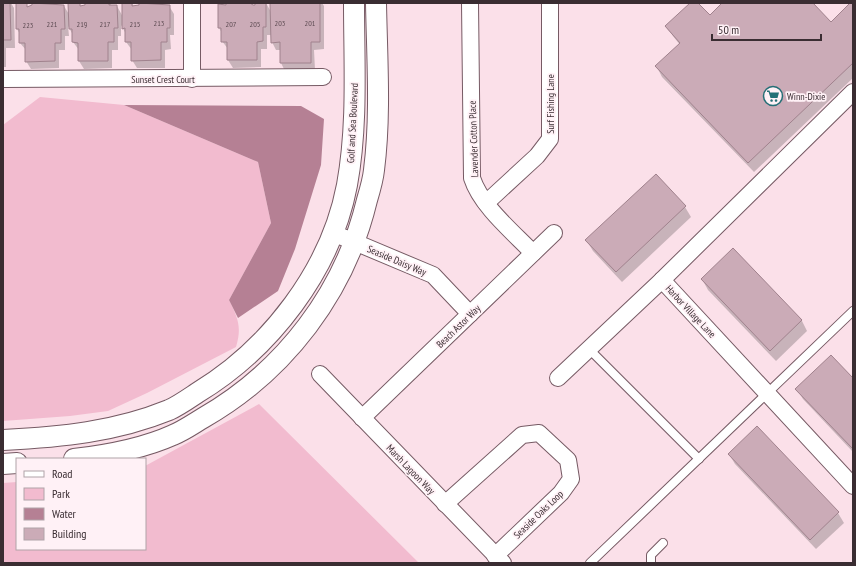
<svg xmlns="http://www.w3.org/2000/svg" width="856" height="566" font-family="'PT Sans Narrow',sans-serif">
<style>
.green{fill:#f2bbcf}
.water{fill:#b58094}
.shadow{fill:#0003}
.building{fill:#cbabb7;stroke:#a0828d}
.lines{fill:none;stroke-linecap:round;stroke-linejoin:round}
.service-casing{stroke:#765a64;stroke-width:10}
.minor-casing{stroke:#765a64;stroke-width:18}
.tertiary-casing{stroke:#765a64;stroke-width:22}
.service{stroke:#fff;stroke-width:8}
.minor{stroke:#fff;stroke-width:16}
.tertiary{stroke:#fff;stroke-width:20}
.labels{text-anchor:middle;stroke-width:3.5;stroke-linejoin:round;paint-order:stroke}
.number-label{font-size:8px;fill:#5e4c53}
.street-label{font-size:10px;fill:#3a2d32;stroke:#fff1f6}
.poi-label{font-size:10px;fill:#3a2d32;stroke:#fff1f6;text-anchor:start}
</style>
<rect width="100%" height="100%" fill="#fbe0e9"/>
<g class="green">
<path d="M40,97L124,105L258,162L271,223L229,300C238,318 242,327 236,347L147,393L108,411L70,416L3,421V125Z"/>
<path d="M259,404L419,563H3V483L17,482V549H145V466Z"/>
</g>
<path class="water" d="M124,105L301,106L324,119L321,165L295,249L278,291L238,318L229,300L271,223L258,162Z"/>
<g class="shadow">
<path d="M3,3H11L14,8L15,48H6V67H3Z"/>
<path d="M33,3H57L58,6H64L70,16L79,3L81,7L86,6V3H110L112,6H117L123,17L132,3L134,7L140,6V3H162L164,6H169L174,14V35H170L171,49L165,50V68H137L132,60V50L126,42V34L121,25V36H118V50H112V68L84,69L79,61V50L73,42V35L68,26L69,36H65V50H59V68L31,69L26,61V50L20,43V34L17,29L26,4L28,8L33,6Z"/>
<path d="M227,3H251L253,6H256V3H266L271,12V3H322L324,6V49L314,50L315,70L285,71L281,63V50H276L272,42V35H267V49H261V67L233,68L228,60V49L222,41V33L219,28Z"/>
<path d="M691,3H697L710,17L724,3H811L831,23L853,3V78L754,172L662,77L657,67L680,45L666,27Z"/>
<path d="M685,207L691,217L622,282L593,251L587,241Z"/>
<path d="M733,250L802,321L807,331L776,361L708,290L702,279Z"/>
<path d="M853,380V452L803,399L797,389Z"/>
<path d="M729,454L838,513L844,523L816,549L735,464Z"/>
</g>
<g class="building">
<path d="M3,3H10L11,40H3Z"/>
<path d="M16,3H27V7L32,5V3L64,5L65,29H61V43H55V61L25,62V43H19V29H16Z"/>
<path d="M68,3H80V6L85,5V3H109V5H117L118,28H114V42H108V61H78V43L72,42V29H69Z"/>
<path d="M122,3H132V6L139,5V3L170,5V28H167V42H161V60L131,61V42H125V28L122,29Z"/>
<path d="M226,3H250L253,5H255V3H266V27H263V41L257,42V60H227V42H221V28H218V4L226,5Z"/>
<path d="M270,3H320V42H311V63H280V42L271,43Z"/>
<path d="M690,3H698L710,15L722,3H813L831,22L850,3H853V63L748,163L655,66L680,43L665,26Z"/>
<path d="M656,174L686,206L616,272L585,240Z"/>
<path d="M733,248L802,320L770,351L701,279Z"/>
<path d="M831,355L853,378V449L795,389Z"/>
<path d="M757,426L839,512L810,540L728,454Z"/>
</g>
<g class="lines">
<g class="service-casing">
<g id="service">
<path d="M589,349L699,459"/>
<path d="M590,563L853,311"/>
<path d="M651,563V555L663,543"/>
</g>
</g>
<g class="minor-casing">
<g id="minor">
<path d="M470,3L472,178C481,206 513,232 533,253"/>
<path d="M3,79L323,77"/>
<path d="M192,79V3"/>
<path d="M853,92L662,280L853,486"/>
<path d="M486,203L537,156L550,139V3"/>
<path d="M333,233L433,275L470,314"/>
<path d="M320,374L503,563"/>
<path d="M558,378L662,280"/>
<path d="M362,418L554,233"/>
<path d="M445,504L522,435L539,433L568,460L571,479L561,493L495,556"/>
</g>
</g>
<g class="tertiary-casing">
<g id="tertiary">
<path d="M3,440C61,437 115,432 169,410C178,406 188,399 197,393C270,349 331,270 347,185C358,125 354,63 354,3"/>
<path d="M74,459C108,455 142,449 173,435C183,431 193,424 203,418C285,371 345,292 367,200C370,190 373,180 374,170C381,115 377,58 376,3"/>
<path d="M3,464L17,463"/>
</g>
</g>
<use href="#service" class="service"/>
<use href="#minor" class="minor"/>
<use href="#tertiary" class="tertiary"/>
</g>
<defs>
<g id="supermarket-ring" transform="scale(1)"><circle r="9.5" fill="#fff1f6" stroke="#256f76" stroke-width="1.5"/><path d="M-6-5.5h2.5l.6 2H6L4.5 2H-2.5L-4.4-4H-6ZM-1.5 3.2a1.3 1.3 0 1 0 .1 0ZM3 3.2a1.3 1.3 0 1 0 .1 0Z" fill="#256f76"/></g>
</defs>
<g fill-rule="evenodd">
<use href="#supermarket-ring" x="773" y="96"/>
</g>
<g class="labels">
<g class="number-label">
<text x="159" y="26">213</text>
<text x="280" y="26">203</text>
<text x="310" y="26">201</text>
<text x="52" y="27">221</text>
<text x="82" y="27">219</text>
<text x="105" y="27">217</text>
<text x="135" y="27">215</text>
<text x="231" y="27">207</text>
<text x="255" y="27">205</text>
<text x="28" y="28">223</text>
</g>
<g class="street-label">
<text x="163" y="83">Sunset Crest Court</text>
<text transform="translate(550 104) rotate(-90)" y="4">Surf Fishing Lane</text>
<text transform="translate(352 123) rotate(-87)" y="4">Golf and Sea Boulevard</text>
<text transform="translate(473 139) rotate(-92)" y="4">Lavender Cotton Place</text>
<text transform="translate(397 260) rotate(23)" y="4">Seaside Daisy Way</text>
<text transform="translate(691 311) rotate(47)" y="4">Harbor Village Lane</text>
<text transform="translate(458 326) rotate(-44)" y="4">Beach Astor Way</text>
<text transform="translate(411 469) rotate(46)" y="4">Marsh Lagoon Way</text>
<text transform="translate(538 514) rotate(-44)" y="4">Seaside Oaks Loop</text>
</g>
<g class="poi-label">
<text x="787" y="100">Winn-Dixie</text>
</g>
</g>
<rect width="856" height="566" fill="none" stroke="#3a2d32" stroke-width="8"/>
<rect x="16" y="458" width="130" height="92" fill="#fff1f6" stroke="#b0a3a8"/>
<rect x="24" y="471" width="20" height="6" fill="#ffffff" stroke="#b0a3a8"/>
<text x="52" y="478" font-size="12" fill="#3a2d32">Road</text>
<rect x="24" y="488" width="20" height="12" fill="#f2bbcf" stroke="#b0a3a8"/>
<text x="52" y="498" font-size="12" fill="#3a2d32">Park</text>
<rect x="24" y="508" width="20" height="12" fill="#b58094" stroke="#b0a3a8"/>
<text x="52" y="518" font-size="12" fill="#3a2d32">Water</text>
<rect x="24" y="528" width="20" height="12" fill="#cbabb7" stroke="#b0a3a8"/>
<text x="52" y="538" font-size="12" fill="#3a2d32">Building</text>
<path d="M712 34v6h109v-6" fill="none" stroke="#3a2d32" stroke-width="2"/>
<text x="718" y="34" font-size="12" fill="#3a2d32" stroke="#fff1f6" stroke-width="3" paint-order="stroke">50 m</text>
</svg>
